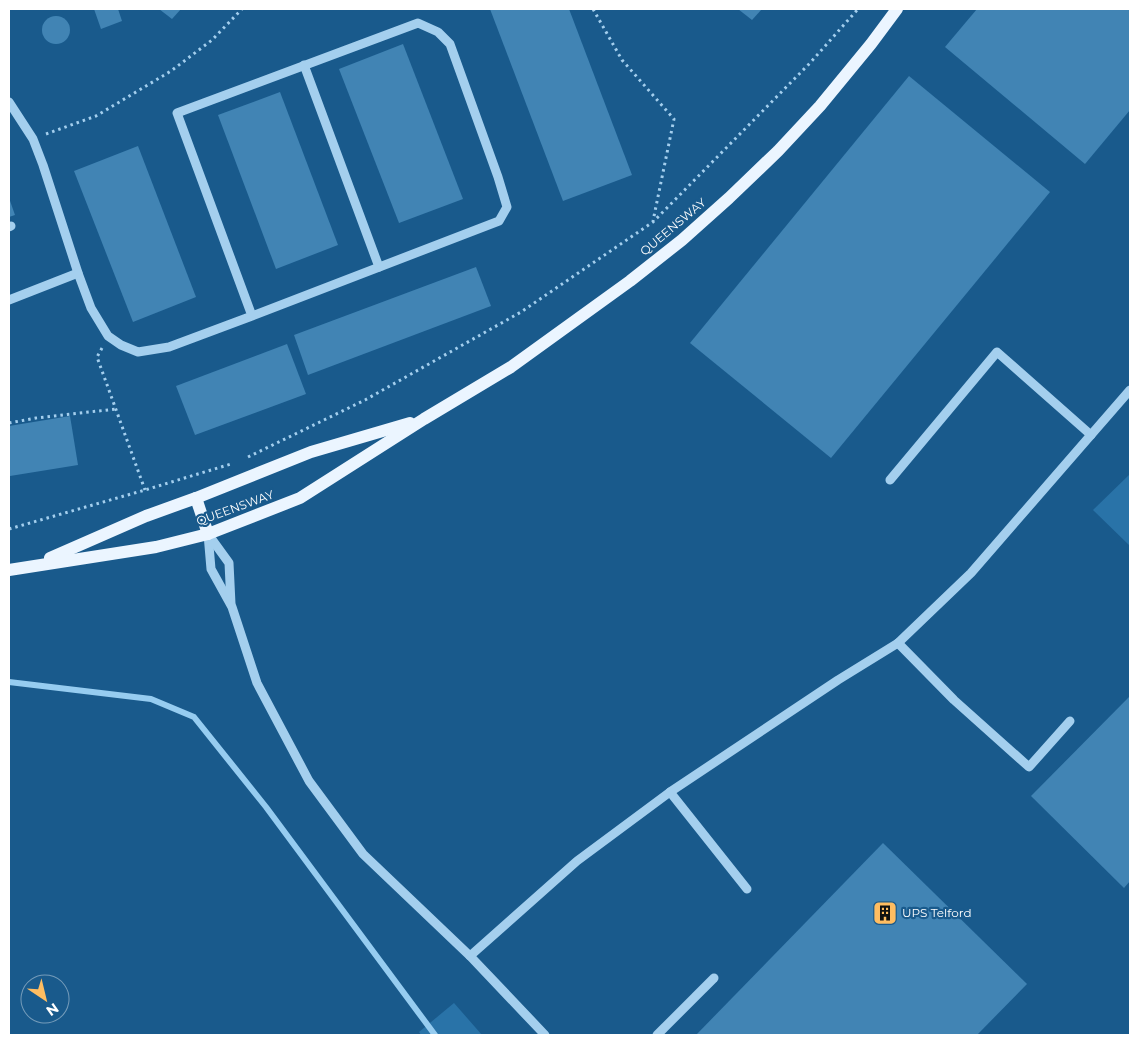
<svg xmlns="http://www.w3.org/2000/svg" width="1139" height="1044" font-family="Montserrat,sans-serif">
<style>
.green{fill:#2973a8}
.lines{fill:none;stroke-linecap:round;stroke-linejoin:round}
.stream{stroke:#96ccf0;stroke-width:6}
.building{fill:#4184b4}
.path{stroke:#a4cfee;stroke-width:3;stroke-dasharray:2.5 4;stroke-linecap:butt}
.minor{stroke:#a4cfee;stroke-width:9}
.major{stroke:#ebf5ff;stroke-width:12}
.labels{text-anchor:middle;stroke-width:4.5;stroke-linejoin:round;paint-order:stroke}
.street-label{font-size:12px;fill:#fff;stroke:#195a8c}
.poi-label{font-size:12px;fill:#fff;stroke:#195a8c;text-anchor:start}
</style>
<rect width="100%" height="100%" fill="#195a8c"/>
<g class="green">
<path d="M1130,474V546L1093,510Z"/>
<path d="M454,1003L482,1035H421L419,1032Z"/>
</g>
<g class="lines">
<path class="stream" d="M9,682L151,699L194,717L266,807L435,1035"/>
</g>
<g class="building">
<path d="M94,9H118L122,21L101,29Z"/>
<path d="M159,9H181L172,19Z"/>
<path d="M490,9H569L632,175L563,201Z"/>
<path d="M738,9H762L752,20Z"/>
<path d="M977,9H1130V110L1085,164L945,47Z"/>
<circle cx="56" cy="30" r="14"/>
<path d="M403,44L463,199L399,223L339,69Z"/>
<path d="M909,76L1050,192L831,458L690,343Z"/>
<path d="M280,92L338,245L276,269L218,115Z"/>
<path d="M138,146L196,297L133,322L74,171Z"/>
<path d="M9,198L15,215L9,217Z"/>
<path d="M476,267L491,306L308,375L294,335Z"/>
<path d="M287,344L306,394L195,435L176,386Z"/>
<path d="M70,416L78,465L10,476L9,426Z"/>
<path d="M1130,696V881L1124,888L1031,796Z"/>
<path d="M883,843L1027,984L977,1035H696Z"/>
</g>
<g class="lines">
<g class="path">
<path d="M593,9L622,60L674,119L653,221"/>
<path d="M46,134L96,116L171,71L212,40L242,9"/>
<path d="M102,348L97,357L145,490"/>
<path d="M9,423L36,418L116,409"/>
<path d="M248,457L365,400L521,312L653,222L810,63L858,9"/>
<path d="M9,529L145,490L231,464"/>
</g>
<g class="minor">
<path d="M304,65L379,267"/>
<path d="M9,102L33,139L43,165L78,273L91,308L108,336L121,345L138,352L169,347L252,316L499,221L507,207L498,177L450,44L438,32L418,23L177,113L252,316"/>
<path d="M9,227L11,226"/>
<path d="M9,300L78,273"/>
<path d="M890,480L997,352L1091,435"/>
<path d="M208,534L211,569L232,607L257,683L309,781L363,854L470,956L545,1035"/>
<path d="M208,534L229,563L231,604"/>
<path d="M898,643L954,700L1029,767L1070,721"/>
<path d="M670,792L747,889"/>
<path d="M470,956L577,861L670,792L838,680L898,643L971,573L1130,390"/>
<path d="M657,1035L714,978"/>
</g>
<g class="major">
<path d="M196,498L208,534"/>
<path d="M50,558L146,516L196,498L311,452L410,423"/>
<path d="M9,570L156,547L208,534L300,498L424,419L511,367L630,281L682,240L729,198L778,151L820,106L871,44L897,9"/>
</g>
</g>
<defs>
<g id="building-square" transform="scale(1.25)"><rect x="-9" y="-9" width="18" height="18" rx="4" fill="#ffbd61" stroke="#195a8c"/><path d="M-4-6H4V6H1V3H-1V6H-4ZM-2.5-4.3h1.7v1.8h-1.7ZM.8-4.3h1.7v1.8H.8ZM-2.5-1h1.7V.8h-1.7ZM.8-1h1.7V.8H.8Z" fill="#111"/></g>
</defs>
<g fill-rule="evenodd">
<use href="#building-square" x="885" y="913"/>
</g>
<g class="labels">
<g class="street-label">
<text transform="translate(673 227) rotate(-40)" y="4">QUEENSWAY</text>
<text transform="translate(235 508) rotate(-20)" y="4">QUEENSWAY</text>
</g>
<g class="poi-label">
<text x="902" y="917">UPS Telford</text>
</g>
</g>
<rect width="1139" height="1044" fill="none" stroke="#ffffff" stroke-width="20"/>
<g transform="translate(45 999) rotate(145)"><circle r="24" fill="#195a8c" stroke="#759cba"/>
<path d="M0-4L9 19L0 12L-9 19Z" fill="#ffbd61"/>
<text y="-8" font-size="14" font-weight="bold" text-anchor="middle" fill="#ffffff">N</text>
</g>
</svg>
